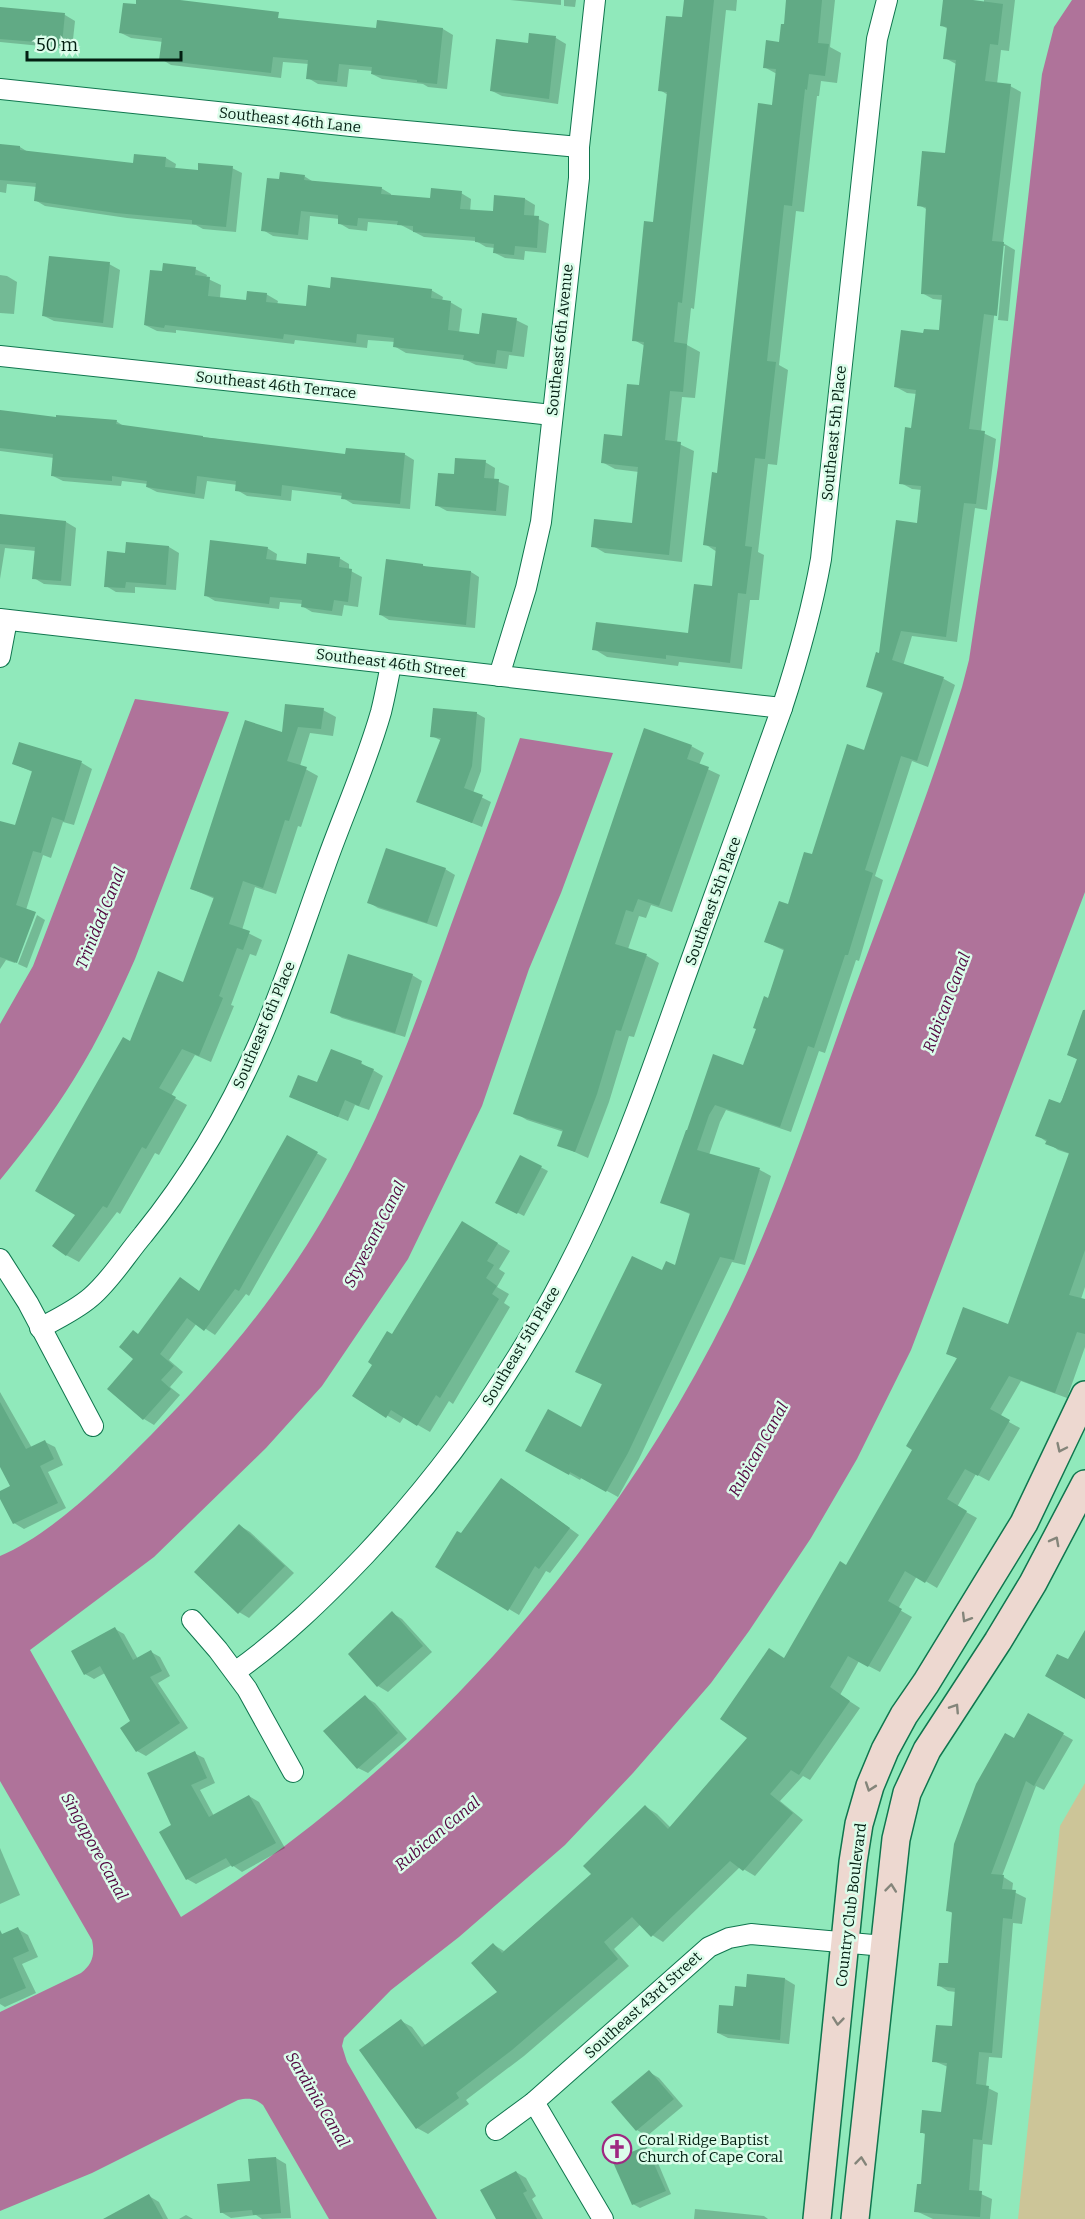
<svg xmlns="http://www.w3.org/2000/svg" width="1085" height="2219" font-family="Bitter,serif">
<style>
.green{fill:#ccc598}
.water{fill:#af739a}
.shadow{fill:#0003}
.building{fill:#61aa85}
.lines{fill:none;stroke-linecap:round;stroke-linejoin:round}
.street-casing{stroke:#0f764e;stroke-width:22}
.secondary-casing{stroke:#0f764e;stroke-width:30}
.street{stroke:#fff;stroke-width:20}
.secondary{stroke:#edd8d0;stroke-width:27}
.oneway{stroke:#84857a}
.labels{text-anchor:middle;stroke-width:5;stroke-linejoin:round;paint-order:stroke}
.street-label{font-size:15px;fill:#031f12;stroke:#dbfdea}
.poi-label{font-size:15px;fill:#031f12;stroke:#dbfdea;text-anchor:start}
.water-label{font-size:16px;font-style:italic;fill:#520540;stroke:#dbfdea}
</style>
<rect width="100%" height="100%" fill="#90e9bb"/>
<path class="green" d="M1085,1783V2219H1018L1060,1826Z"/>
<g class="water">
<path d="M1072,0H1085V892L911,1350L857,1459L811,1538L749,1631L711,1683L633,1773L565,1845L459,1937L391,1990L344,2038L342,2046L347,2062L437,2219H329L263,2105C255,2098 248,2098 238,2100L92,2173L0,2211V2012L81,1973C93,1964 95,1954 92,1940L0,1781V1556C54,1533 109,1477 151,1435C217,1368 276,1299 324,1217C379,1125 415,1026 451,925C474,862 498,800 520,738L613,753L561,893L529,969L482,1106L408,1259L322,1386L266,1448L154,1557L30,1650L181,1917C424,1766 624,1538 744,1279C786,1188 817,1092 851,998C889,895 930,792 962,687L969,660L998,466L1042,74L1054,27Z"/>
<path d="M135,699L229,712L135,959C117,1000 98,1041 74,1079C52,1115 26,1148 0,1180V1024L33,966Z"/>
</g>
<g class="shadow">
<path d="M138,0H173L249,51L377,29L378,22L443,29L453,35L447,89L428,87L423,84L382,79L372,74L373,71L349,69L347,87L318,84L308,78L309,64L283,62L281,78L171,65L161,59L163,42L131,38L121,33L137,6Z"/>
<path d="M510,0H561V5Z"/>
<path d="M564,0H576L575,7L564,6Z"/>
<path d="M685,0H737L736,11L726,10L694,309L691,308L687,345L700,352L695,398L682,397L677,443L694,451L682,562L605,553L593,546L633,525L639,472L615,469L602,462L623,437L641,387L645,346L634,340L654,224L668,95L660,90L683,19Z"/>
<path d="M788,0H835L830,47L841,53L837,83L821,81L819,96H817L804,212L796,211L779,365L788,370L777,465L768,464L758,552L764,555L759,600H750L742,669L679,662L678,666L607,657L594,649L689,635L713,587L717,552L705,544L719,475L777,74L764,67L780,44L785,26Z"/>
<path d="M944,0L984,3V0H1015L1009,51L1001,50L997,84L1010,86L1021,92L1003,243L1015,250L1008,321L998,320L1005,246H1002L981,432L996,439L987,510L975,508L957,642L912,636L903,666L944,679L955,685L928,767L912,761L875,876L883,880L859,961L856,960L825,1053L819,1051L791,1132L726,1110L720,1122L709,1155L760,1170L771,1176L745,1265L732,1262L639,1459L618,1497L582,1477L580,1480L527,1450L582,1429L603,1385L588,1377L663,1272L676,1267L692,1215L662,1202L686,1132L744,1067L785,951L766,942L789,906L865,751L884,694L868,686L881,655L918,524L922,490L912,489L901,483L913,429L917,394L907,393L896,387L925,335L940,332L943,300L933,299L922,293L928,210L919,205L946,155L956,64L945,58L948,29L941,25Z"/>
<path d="M0,9L65,15L75,21L72,49L0,42Z"/>
<path d="M530,35L556,38L566,44L558,104L502,96L492,91L529,45Z"/>
<path d="M0,146L20,147L28,152L135,165L166,158L176,164L175,169L199,172L232,168L242,173L236,232L203,229L196,225L127,218L45,206L35,200L37,187L7,184L6,193L0,192Z"/>
<path d="M304,176L315,183L381,188L391,194V196L431,200L461,193L471,199L470,212L494,213L525,199L535,205L534,217L549,224L546,253L525,251L524,260L505,258L495,253V248L486,247L476,241L424,237L401,225L368,222L367,231L349,229L339,223L340,219L310,216L308,240L273,236L263,230L280,181Z"/>
<path d="M109,264L120,270L113,328L54,321L44,316Z"/>
<path d="M195,269L207,275L206,278L221,285L220,298L248,301L266,294L278,301L277,305L307,307L331,289L431,290L443,297L442,301L450,302L462,309L459,333L480,336L516,320L528,326L524,357L509,355L507,369L476,365L466,360L406,353L394,346L395,342L368,340L367,348L295,340L294,344L176,330V333L157,331L145,325L163,273Z"/>
<path d="M0,275L7,276L17,282L14,314L0,313Z"/>
<path d="M0,413L58,419L116,421L125,427L347,456L404,454L414,460L410,509L353,504L343,498V496L292,490L291,501L247,496L237,490L238,485L207,481L204,499L157,492L147,487L148,484L122,481L121,486L63,481L53,476L54,458L0,451Z"/>
<path d="M485,462L495,468L494,480L509,486L506,516L447,511L436,505L455,476Z"/>
<path d="M0,515L66,522L76,528L71,586L44,584L34,578L36,551L5,548L0,579Z"/>
<path d="M169,547L179,553L176,590L135,587V593L116,592L106,586L127,555Z"/>
<path d="M267,548L277,554L276,562L308,566L339,558L349,564V570L362,577L358,607L344,605L342,616L312,612L302,606L303,604L280,602L279,609L215,601L205,595Z"/>
<path d="M422,565L428,568L471,572L479,577L475,628L389,620L381,615Z"/>
<path d="M323,710L336,717L333,736L310,733L300,766L318,776L301,827L298,826L276,894L255,887L242,930L262,940L256,956L250,954L231,1005L234,1006L211,1062L195,1055L171,1096L187,1105L159,1155L155,1153L120,1214L117,1212L79,1262L66,1255L131,1043L184,984L215,899L192,889L283,734Z"/>
<path d="M476,713L485,718L481,771L473,793L491,802L482,827L418,801L442,741L432,736Z"/>
<path d="M20,744L82,763L92,769L74,825L63,822L51,858L43,855L26,910L34,913L15,963L6,960L0,969V822L16,827L33,772L14,764Z"/>
<path d="M691,746L704,753L699,765L720,775L672,912L651,905L646,918L639,916L628,949L647,956L659,963L634,1037L629,1036L609,1102L588,1158L559,1145L564,1132L527,1120L515,1113Z"/>
<path d="M445,869L455,875L437,927L378,908L368,902Z"/>
<path d="M37,915L45,920L27,968L18,964Z"/>
<path d="M412,975L422,981L405,1037L342,1018L332,1012Z"/>
<path d="M1085,1009V1287L1081,1299L1085,1300V1347L1067,1398L1021,1381L1000,1417L1020,1428L989,1481L976,1474L957,1507L977,1518L937,1588L917,1576L898,1609L912,1617L880,1672L859,1661L840,1695L860,1708L810,1780L803,1776L780,1801L803,1820L755,1876L740,1867L663,1942L652,1935L641,1924L614,1949L629,1966L524,2056L466,2100L469,2104L428,2134L417,2128L401,2021L412,2027L426,2046L499,1992L494,1945L504,1951L593,1874L646,1807L657,1814L671,1828L750,1737L785,1659L846,1567L914,1449L958,1359L948,1353L1009,1326L1070,1154L1058,1150L1037,1135L1060,1105L1078,1060L1068,1054Z"/>
<path d="M361,1063L383,1076L369,1110L355,1105L348,1121L291,1097Z"/>
<path d="M288,1137L327,1159L249,1296L246,1294L215,1335L197,1323L169,1360L183,1372L170,1387L180,1395L154,1425L144,1419L109,1388L135,1359L139,1335L180,1279L200,1292Z"/>
<path d="M521,1157L548,1171L524,1216L497,1202Z"/>
<path d="M463,1223L510,1251L499,1269L505,1273L497,1287L509,1294L504,1303L510,1307L453,1404L449,1401L430,1432L404,1417L400,1423L354,1396Z"/>
<path d="M0,1392L32,1448L45,1442L55,1447L63,1465L48,1472L66,1508L24,1529L14,1523L0,1495V1492L12,1487L0,1463Z"/>
<path d="M512,1486L579,1535L550,1573L546,1571L519,1615L437,1567L461,1535Z"/>
<path d="M240,1526L250,1532L294,1573L249,1618L239,1612Z"/>
<path d="M392,1613L402,1619L432,1652L388,1692L378,1686Z"/>
<path d="M115,1629L124,1634L138,1659L151,1652L160,1657L170,1676L158,1683L188,1728L146,1756L137,1751L132,1722L105,1673L94,1679L85,1674Z"/>
<path d="M365,1697L375,1703L407,1739L368,1773L358,1768Z"/>
<path d="M1029,1715L1073,1740L1044,1790L1036,1786L1002,1876L1013,1883L1012,1891L1026,1898L1022,1924L1013,1923L1002,2058L989,2057L986,2087L998,2093L992,2145L983,2144L979,2193L992,2199L990,2219H933L916,2211L922,2186L926,2135L921,2132L943,2114L948,2067L934,2061L953,2028L956,1992L948,1991L938,1985L949,1965L954,1914L947,1910L1015,1740Z"/>
<path d="M194,1753L204,1758L215,1783L200,1790L214,1816L249,1796L259,1802L285,1848L242,1872L232,1865L196,1884L187,1879L173,1826Z"/>
<path d="M0,1848L20,1895L0,1904Z"/>
<path d="M18,1929L28,1935L38,1957L22,1964L36,1993L5,2007L0,2004V1937Z"/>
<path d="M785,1979L795,1985L789,2044L728,2038L718,2033L747,1988Z"/>
<path d="M649,2072L659,2078L683,2106L647,2136L637,2130L613,2102Z"/>
<path d="M646,2147L653,2151L671,2194L640,2208L633,2204Z"/>
<path d="M276,2158L286,2164L291,2218L262,2219L256,2215L231,2218L221,2212Z"/>
<path d="M516,2172L526,2178L536,2196L532,2199L543,2219H497Z"/>
<path d="M149,2196L159,2202L168,2219H126Z"/>
<path d="M695,2209L764,2216L768,2219H694Z"/>
<path d="M186,2215L193,2219H179Z"/>
</g>
<g class="building">
<path d="M136,0H180L279,12L278,18L376,28L377,20L443,28L437,84L417,82V80L371,74L372,67L339,64L337,82L306,79L308,60L273,57L271,73L159,60L162,38L119,33L123,3L136,4Z"/>
<path d="M684,0H714L682,303L678,302L674,342L687,344L683,392L670,391L665,440L681,442L669,555L591,547L594,519L632,523L638,467L601,463L604,434L622,436L627,384L639,385L644,342L632,341L644,221L653,222L667,92L658,91L666,16L682,17Z"/>
<path d="M786,0H822L818,43L829,44L825,76L809,74L807,90L805,89L792,206L784,205L767,361L776,362L765,459L755,458L745,546L752,547L746,594L738,593L730,663L666,655V659L592,650L596,622L688,633L694,584L712,586L716,547L703,545L712,472L717,473L758,103L772,105L776,69L763,68L766,40L779,42L781,24H784Z"/>
<path d="M943,0H973L1003,4L998,45L990,44L985,81L1011,84L992,241L1004,242L997,316L984,314L969,429L985,431L976,504L964,503L946,637L901,631L892,660L944,677L917,761L901,756L865,870L873,873L848,955H845L814,1048L808,1046L780,1127L715,1105L709,1115L697,1150L760,1168L734,1260L720,1257L628,1453L606,1492L570,1472L569,1475L525,1451L548,1409L581,1427L602,1384L575,1372L632,1256L662,1270L666,1261L675,1265L690,1213L660,1203L686,1130H687L713,1054L743,1065L756,1029L753,1028L764,996L768,998L784,949L764,942L779,901L788,904L804,852L812,854L847,744L864,750L883,692L866,687L876,652L879,653L896,520L917,523L921,486L899,484L905,427L911,428L916,390L894,387L901,330L923,333L924,329L939,330L942,295L921,294L926,207L917,206L922,151L945,153L956,60L943,59L947,27L940,26Z"/>
<path d="M0,7L65,13L62,44L0,39Z"/>
<path d="M529,33L556,36L549,99L490,91L496,39L528,43Z"/>
<path d="M0,144L20,146V150L133,163L134,154L166,157L165,167L198,170V163L233,166L226,227L192,224V220L116,213L34,201L36,183L0,180Z"/>
<path d="M280,172L305,175L304,180L382,187L381,194L430,198L431,188L462,191L460,209L493,211L494,195L525,198L524,215L539,216L537,248L515,246L514,255L493,253L494,244L475,242V237L413,232V226L397,225L398,221L358,218L357,226L338,224V215L301,211L298,235L261,231L267,178L279,179Z"/>
<path d="M49,256L110,262L103,323L42,316Z"/>
<path d="M163,263L196,267L195,275L210,277L208,296L246,300L247,291L267,293L266,302L306,306L308,285L330,288L331,277L432,289L431,298L451,301L448,330L479,334L482,313L517,318L512,352L497,350L495,364L463,360L464,355L393,347L394,338L357,334L356,343L284,334L283,339L165,325L164,328L144,325L150,270L162,271Z"/>
<path d="M0,410L56,417V415L117,420L116,424L203,436V437L345,454L346,448L405,453L400,504L341,499L342,493L282,485L281,496L235,491L236,481L197,476L195,494L146,487L147,481L112,476V481L51,476L53,454L0,448Z"/>
<path d="M455,458L486,460L484,478L499,479L496,511L435,506L438,473L454,474Z"/>
<path d="M0,514L66,521L61,581L32,579L35,547L0,544Z"/>
<path d="M210,540L268,547L266,559L306,564L307,553L340,557L339,567L352,569L348,602L334,600L332,611L301,607L302,600L270,597L269,604L204,596Z"/>
<path d="M126,542L169,546L166,585L126,582L125,588L104,587L107,551L125,553Z"/>
<path d="M386,559L423,564V566L471,571L466,625L379,615Z"/>
<path d="M285,704L324,708L321,729L298,727L287,761L307,767L289,821L285,820L263,888L243,881L229,924L250,931L243,950L237,948L219,996L223,998L199,1056L182,1049L159,1088L176,1097L146,1149L142,1147L107,1208L103,1206L66,1256L52,1246L75,1215L35,1191L123,1037L130,1041L158,971L183,982L214,897L190,889L245,720L282,732Z"/>
<path d="M433,708L477,712L472,766L464,788L483,795L472,823L416,802L441,738L430,737Z"/>
<path d="M644,728L692,745L687,759L709,767L659,906L638,899L633,912L626,910L615,944L647,954L621,1031L616,1030L597,1094L575,1152L557,1146L563,1130L513,1114Z"/>
<path d="M19,742L82,761L64,821L52,817L41,853L33,851L16,905L36,912L17,963L0,957V821L15,825L32,771L12,764Z"/>
<path d="M386,848L446,868L427,923L367,903Z"/>
<path d="M348,954L413,974L395,1033L330,1013Z"/>
<path d="M1083,1010H1085V1250L1069,1295L1085,1299V1334L1077,1332L1055,1393L1009,1376L990,1409L1010,1420L978,1476L965,1469L947,1499L967,1511L925,1583L905,1571L888,1601L902,1609L868,1667L848,1656L830,1687L850,1701L799,1775L791,1770L770,1794L793,1813L743,1871L730,1861L651,1937L632,1917L604,1942L618,1959L512,2050L456,2093L459,2098L416,2129L359,2050L401,2019L422,2047L497,1992L471,1963L493,1943L502,1953L591,1874L583,1866L645,1805L668,1829L747,1738L720,1719L769,1648L784,1658L840,1561L846,1565L912,1450L906,1446L957,1358L946,1354L963,1307L1008,1324L1069,1153L1045,1144L1047,1140L1035,1136L1049,1099L1060,1103L1062,1100L1077,1059L1067,1055Z"/>
<path d="M331,1049L362,1061L361,1064L374,1069L359,1106L345,1100L338,1117L289,1097L298,1075L317,1082Z"/>
<path d="M287,1135L318,1152L239,1291L235,1289L204,1331L187,1318L160,1354L174,1366L161,1380L171,1389L143,1420L107,1389L133,1359L119,1347L133,1330L138,1334L180,1277L199,1291Z"/>
<path d="M520,1155L542,1166L517,1214L495,1203Z"/>
<path d="M462,1221L498,1243L487,1261L494,1265L486,1278L497,1286L492,1294L499,1299L440,1398L436,1395L417,1426L391,1410L386,1418L352,1396L372,1365L368,1362L387,1331L392,1334Z"/>
<path d="M0,1402L26,1449L45,1440L54,1459L40,1466L58,1503L13,1524L0,1499V1491L10,1486L0,1467Z"/>
<path d="M501,1478L570,1528L539,1569L535,1566L508,1611L435,1567L457,1531L461,1533Z"/>
<path d="M239,1524L285,1566L238,1614L194,1572Z"/>
<path d="M392,1611L423,1646L377,1687L348,1654Z"/>
<path d="M115,1627L133,1660L151,1650L162,1671L150,1677L180,1723L136,1752L120,1728L130,1721L100,1666L84,1675L71,1651Z"/>
<path d="M1085,1630V1699L1045,1676L1057,1654L1068,1659Z"/>
<path d="M365,1695L398,1733L357,1769L323,1731Z"/>
<path d="M1028,1713L1064,1733L1034,1786L1026,1781L991,1874L1004,1875L1002,1889L1016,1890L1012,1919L1003,1918L992,2053L979,2052L976,2084L989,2086L982,2140L973,2139L969,2190L982,2191L980,2217L914,2212L917,2184H921L925,2133H920L922,2110L941,2112L947,2063L932,2062L936,2025L952,2026L955,1988L937,1986L939,1963H948L952,1912L946,1911L954,1844L976,1784L1005,1733L1014,1738Z"/>
<path d="M195,1751L207,1778L191,1785L209,1817L249,1795L276,1843L232,1867L226,1858L186,1880L159,1832L171,1825L147,1773Z"/>
<path d="M18,1927L29,1951L13,1958L26,1988L0,1999V1930L2,1934Z"/>
<path d="M747,1974L785,1978L780,2040L717,2033L719,2005L733,2006L735,1986L746,1987Z"/>
<path d="M649,2070L674,2099L636,2131L611,2102Z"/>
<path d="M646,2146L666,2191L632,2205L612,2160Z"/>
<path d="M276,2157L281,2213L253,2215L252,2210L220,2213L217,2184L250,2181L248,2159Z"/>
<path d="M516,2171L527,2191L523,2193L537,2219H496L480,2190Z"/>
<path d="M149,2194L163,2219H103Z"/>
</g>
<g class="lines">
<g class="street-casing">
<g id="street">
<path d="M0,89L351,126L579,147"/>
<path d="M0,356L552,415"/>
<path d="M0,619L782,708"/>
<path d="M0,657L7,620"/>
<path d="M499,676L526,588L541,522L579,178V147L595,0"/>
<path d="M0,1259L28,1303L93,1426"/>
<path d="M40,1328C57,1319 76,1310 91,1297C111,1280 126,1255 143,1235C190,1177 228,1113 258,1045C284,987 303,926 325,866C343,815 366,765 381,712C385,696 388,680 391,664"/>
<path d="M192,1620L218,1650L247,1689L293,1772"/>
<path d="M235,1672C283,1638 324,1598 365,1555C458,1456 535,1342 592,1218C626,1144 653,1067 680,991C714,897 748,802 782,708C798,659 812,610 821,559L877,39L887,0"/>
<path d="M534,2102L603,2219"/>
<path d="M496,2130L534,2102L709,1947L729,1938L751,1934L884,1946"/>
</g>
</g>
<g class="secondary-casing">
<g id="secondary">
<path d="M817,2219L853,1862L859,1824L870,1786L885,1750L904,1715L926,1683L1024,1523L1085,1395"/>
<path d="M855,2219L896,1839L907,1793L927,1750L998,1641L1033,1583L1085,1484"/>
</g>
</g>
<use href="#street" class="street"/>
<use href="#secondary" class="secondary"/>
</g>
<defs><path id="oneway-chevron" d="M-2-3.5L2.5 0L-2 3.5" fill="none" stroke-width="1.6" stroke-linecap="round" stroke-linejoin="round" transform="scale(1.5)"/></defs>
<g class="oneway">
<use href="#oneway-chevron" transform="translate(1061 1448) rotate(115)"/>
<use href="#oneway-chevron" transform="translate(1055 1541) rotate(-62)"/>
<use href="#oneway-chevron" transform="translate(966 1618) rotate(121)"/>
<use href="#oneway-chevron" transform="translate(955 1708) rotate(-57)"/>
<use href="#oneway-chevron" transform="translate(870 1787) rotate(109)"/>
<use href="#oneway-chevron" transform="translate(891 1888) rotate(-84)"/>
<use href="#oneway-chevron" transform="translate(838 2021) rotate(96)"/>
<use href="#oneway-chevron" transform="translate(861 2161) rotate(-84)"/>
</g>
<defs>
<g id="church-ring" transform="scale(1.5)"><circle r="9.5" fill="#dbfdea" stroke="#9f2881" stroke-width="1.5"/><path d="M-1.2-6h2.4v3.5h3.3v2.4h-3.3V6h-2.4V-.1h-3.3v-2.4h3.3Z" fill="#9f2881"/></g>
</defs>
<g fill-rule="evenodd">
<use href="#church-ring" x="617" y="2149"/>
</g>
<g class="labels">
<g class="street-label">
<text transform="translate(290 120) rotate(6)" y="5">Southeast 46th Lane</text>
<text transform="translate(560 340) rotate(-84)" y="5">Southeast 6th Avenue</text>
<text transform="translate(276 385) rotate(6)" y="5">Southeast 46th Terrace</text>
<text transform="translate(834 433) rotate(-84)" y="5">Southeast 5th Place</text>
<text transform="translate(391 663) rotate(7)" y="5">Southeast 46th Street</text>
<text transform="translate(713 901) rotate(-70)" y="5">Southeast 5th Place</text>
<text transform="translate(264 1025) rotate(-67)" y="5">Southeast 6th Place</text>
<text transform="translate(521 1346) rotate(-59)" y="5">Southeast 5th Place</text>
<text transform="translate(851 1905) rotate(-83)" y="5">Country Club Boulevard</text>
<text transform="translate(643 2005) rotate(-42)" y="5">Southeast 43rd Street</text>
</g>
<g class="poi-label">
<text x="638" y="2145">Coral Ridge Baptist<tspan x="638" dy="17">Church of Cape Coral</tspan></text>
</g>
<g class="water-label">
<text transform="translate(100 918) rotate(-68)" y="6">Trinidad Canal</text>
<text transform="translate(946 1002) rotate(-69)" y="6">Rubican Canal</text>
<text transform="translate(374 1234) rotate(-63)" y="6">Styvesant Canal</text>
<text transform="translate(758 1449) rotate(-61)" y="6">Rubican Canal</text>
<text transform="translate(437 1833) rotate(-40)" y="6">Rubican Canal</text>
<text transform="translate(95 1846) rotate(61)" y="6">Singapore Canal</text>
<text transform="translate(318 2099) rotate(59)" y="6">Sardinia Canal</text>
</g>
</g>
<path d="M27 51v9h154v-9" fill="none" stroke="#031f12" stroke-width="3"/>
<text x="36" y="51" font-size="18" fill="#031f12" stroke="#dbfdea" stroke-width="4.5" paint-order="stroke">50 m</text>
</svg>
